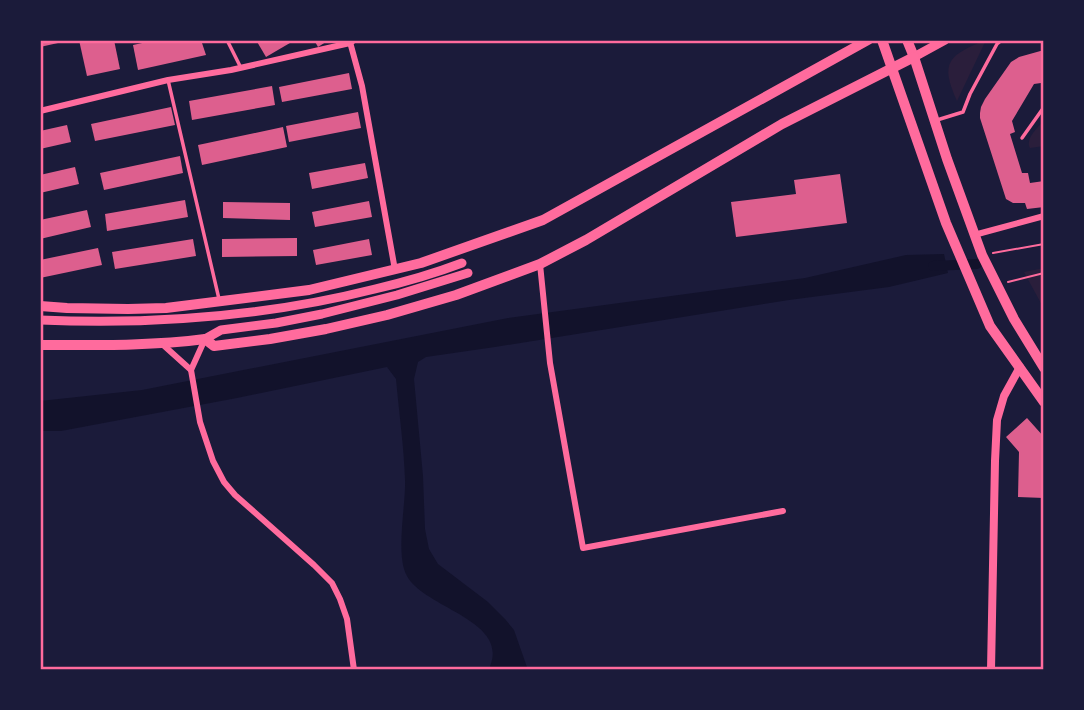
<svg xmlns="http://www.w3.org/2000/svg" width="1084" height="710" font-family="Bitter,serif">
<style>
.green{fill:#2a1e3b}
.water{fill:#12122b}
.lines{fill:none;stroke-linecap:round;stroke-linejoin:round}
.canal{stroke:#12122b;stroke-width:10}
.building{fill:#dd5f8e}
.path{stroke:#ff6b9d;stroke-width:2}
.service{stroke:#ff6b9d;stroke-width:3.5}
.minor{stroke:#ff6b9d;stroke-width:6}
.tertiary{stroke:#ff6b9d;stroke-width:8}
.secondary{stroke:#ff6b9d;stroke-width:9}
.primary{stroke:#ff6b9d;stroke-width:10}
.neatline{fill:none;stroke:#ff6b9d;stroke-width:2.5}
</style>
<rect width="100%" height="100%" fill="#1b1b3a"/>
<g class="green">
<path d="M986,40L957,101C939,62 949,55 986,40Z"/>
<path d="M1044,120V146L1030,148C1025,138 1038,128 1044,120Z"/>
<path d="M1044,268V309L1024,272Z"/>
</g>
<path class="water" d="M944,254L948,273L889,287L789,300L495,347L426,357L418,362L414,379L423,476L425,529L429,549L438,564L488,602L505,619L514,630L528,670H492L490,666C509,620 424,608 407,576C395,555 406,505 405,480C404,447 399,413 396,379L387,367L237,398L61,431H40V401L142,390L508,318L805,278L906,255Z"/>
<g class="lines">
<path class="canal" d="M933,266L977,264"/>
</g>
<g class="building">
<path d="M40,40H67V41L40,47Z"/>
<path d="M79,40H114L120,69L87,76Z"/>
<path d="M156,40H201L206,55L138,70L133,45Z"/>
<path d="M256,40H295L266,57Z"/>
<path d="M314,40H329L318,47Z"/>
<path d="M1044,50V90L1041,83L1034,84L1012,121L1015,132L1010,134L1022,173H1028L1030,183L1044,181V207L1027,209L1025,203H1013L1006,199L980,118V113L981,107L985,99L1011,62L1019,57Z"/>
<path d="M349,73L352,89L282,102L279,87Z"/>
<path d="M272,86L275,105L192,120L189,101Z"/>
<path d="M171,107L175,125L95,141L91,124Z"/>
<path d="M358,112L361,128L289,142L286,126Z"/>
<path d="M67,125L71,142L40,149V131Z"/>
<path d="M283,127L287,147L202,165L198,145Z"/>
<path d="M180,156L183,173L104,190L100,173Z"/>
<path d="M365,163L368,178L312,189L309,173Z"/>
<path d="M75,167L79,184L40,193V175Z"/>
<path d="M840,174L847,223L736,237L731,202L796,194L794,180Z"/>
<path d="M185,200L188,217L107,231L105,214Z"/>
<path d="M369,201L372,217L315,227L312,212Z"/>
<path d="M223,202L290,203V220L223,218Z"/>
<path d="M87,210L91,227L40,239V220Z"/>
<path d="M297,238V256L222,257V239Z"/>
<path d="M193,239L196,256L115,269L112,252Z"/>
<path d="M369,239L372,255L316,265L313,250Z"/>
<path d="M98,248L102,265L40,278V260Z"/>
<path d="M1027,418L1044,437V498L1018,497L1019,452L1006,437Z"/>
</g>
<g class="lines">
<g class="path">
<path d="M993,253L1044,244"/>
<path d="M1008,282L1044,273"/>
</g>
<g class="service">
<path d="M227,40L240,66"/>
<path d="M168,80L219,299"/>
<path d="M937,120L963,112L970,94L997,44L1002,40"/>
<path d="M1022,138L1044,107"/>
</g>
<g class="minor">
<path d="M350,42L362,86L395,270"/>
<path d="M40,111L168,80L231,70L350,43L354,40"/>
<path d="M974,235L1044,216"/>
<path d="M540,264L550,363L583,548L783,511"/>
<path d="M205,339L191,370L200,422L213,461L224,482L235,495L314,565L332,583L340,599L347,619L354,670"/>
<path d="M161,343L191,370"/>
</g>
<path class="tertiary" d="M991,670L995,461L997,420L1004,396L1020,367"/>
<g class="secondary">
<path d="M914,57L945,40"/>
<path d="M40,320C155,325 264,317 375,289C405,282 433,274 462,263"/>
<path d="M205,339L221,330L276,323L322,314L397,295L468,273"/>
</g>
<g class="primary">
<path d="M882,40L946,223L990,326L1044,402"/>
<path d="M907,40L914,57L947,159L982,255L1014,319L1044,368"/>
<path d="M40,306L67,308L128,309L166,308L309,290L421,263L543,220L868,40"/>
<path d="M40,345C95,345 151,346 205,339L214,346L270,339L326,329L387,315L456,295L540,264L586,240L782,124L914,57"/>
</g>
</g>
<rect width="1084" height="710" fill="none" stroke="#1b1b3a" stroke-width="84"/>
<rect x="42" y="42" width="1000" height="626" class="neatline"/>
</svg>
